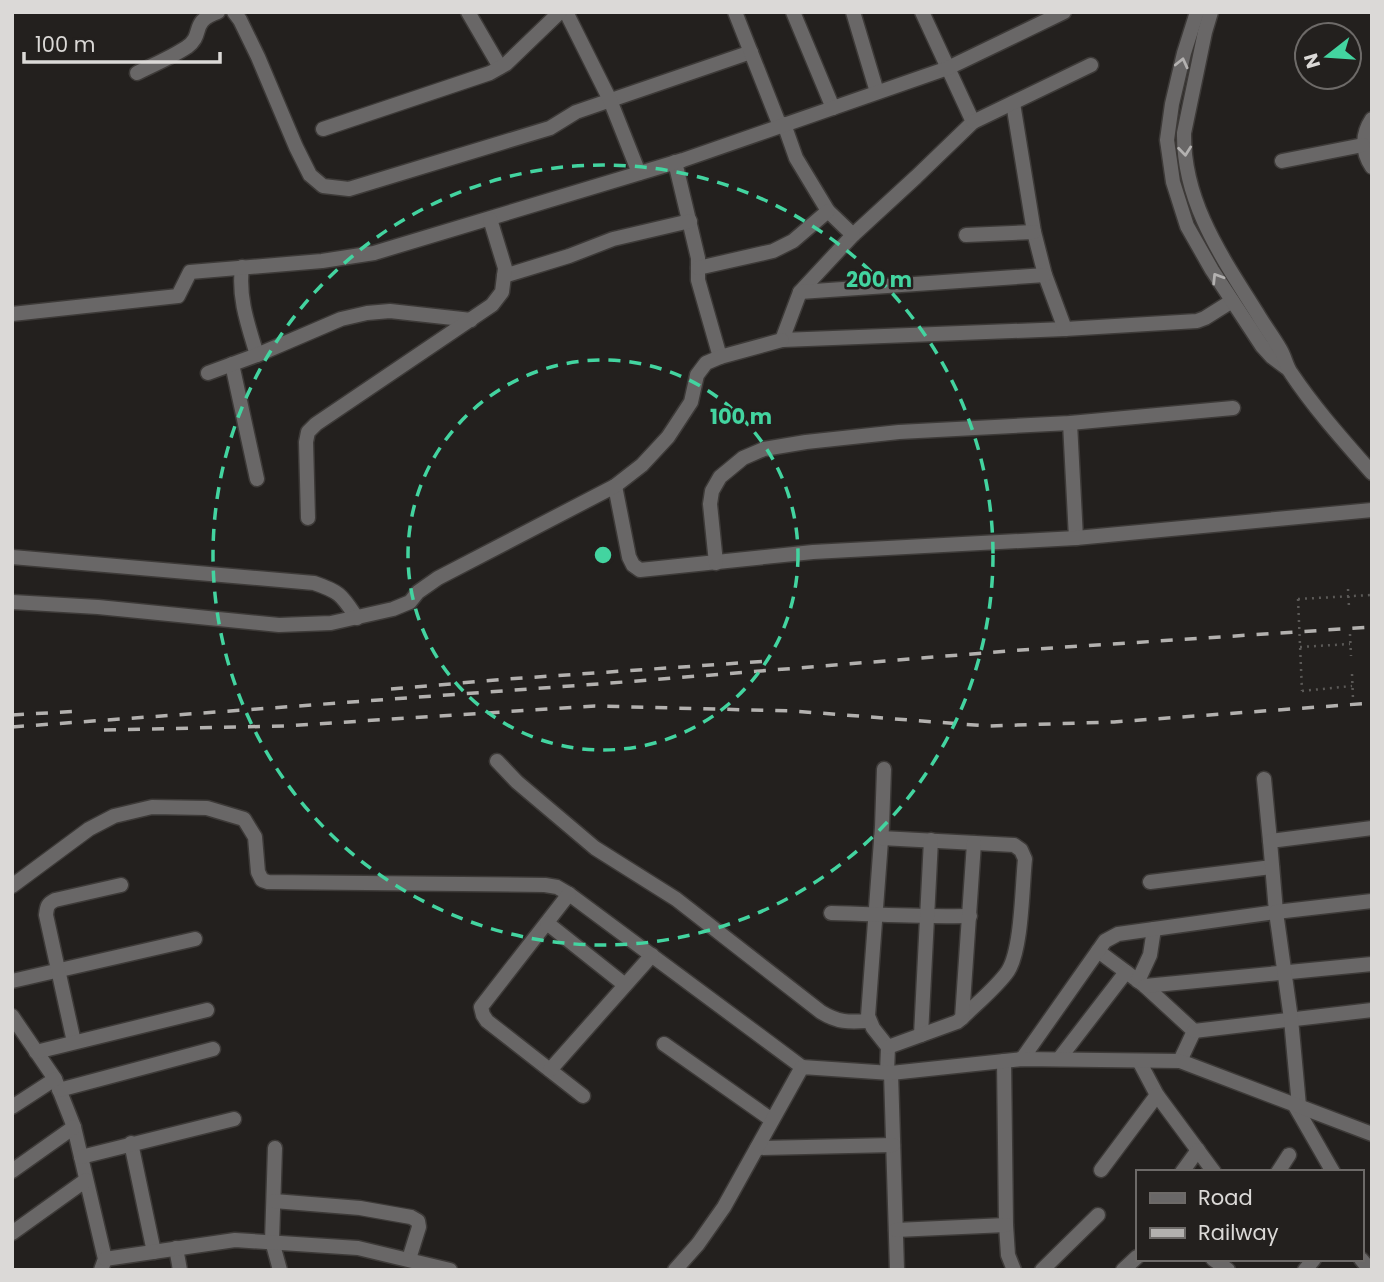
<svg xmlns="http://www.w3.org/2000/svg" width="1384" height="1282" font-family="Poppins,sans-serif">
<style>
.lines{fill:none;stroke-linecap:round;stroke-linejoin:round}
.minor-casing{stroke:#3d3a38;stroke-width:17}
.path{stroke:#5b5957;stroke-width:2.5;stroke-dasharray:2 5;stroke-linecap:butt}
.minor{stroke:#696767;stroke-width:14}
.rail{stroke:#b3b1af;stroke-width:3.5;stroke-dasharray:12 12;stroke-linecap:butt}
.path-bridge{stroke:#5b5957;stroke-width:2.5;stroke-dasharray:2 5;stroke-linecap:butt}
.oneway{stroke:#b3b1b0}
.ring{fill:none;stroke:#43d4a0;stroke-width:3.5;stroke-dasharray:12 9}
.centre{fill:#43d4a0;stroke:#23201e;stroke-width:3.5}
.ring-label{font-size:21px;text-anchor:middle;font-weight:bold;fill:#43d4a0;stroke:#23201e;stroke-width:5;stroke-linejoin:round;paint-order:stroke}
</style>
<rect width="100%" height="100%" fill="#23201e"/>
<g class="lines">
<g class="minor-casing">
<g id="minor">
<path d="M234,12L240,20L258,57L296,147L310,175L323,186L349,189L550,128L576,112L751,52"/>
<path d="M468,12L500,67"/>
<path d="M566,12L610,100L639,173"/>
<path d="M735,12L780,126"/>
<path d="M793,12L833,108"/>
<path d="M853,12L877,92"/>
<path d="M922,12L973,122L916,177L853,235L800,292L782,340L1065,329L1197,321L1205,318L1232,301"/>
<path d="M1197,12L1184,53L1172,104L1167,140L1173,182L1187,226L1212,270L1262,346L1272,357L1288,369"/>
<path d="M1211,12L1205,32L1184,133C1183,202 1222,257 1257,313C1264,325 1273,337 1280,349C1285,357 1286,366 1291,373C1315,409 1344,441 1372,473"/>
<path d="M137,73C153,65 172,57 187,47C205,34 189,22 218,12"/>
<path d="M1013,103L1034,232L1045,275L1065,329"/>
<path d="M1372,119C1362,134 1361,151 1372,167"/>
<path d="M973,122L1091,65"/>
<path d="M784,124L796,158L828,211L853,235"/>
<path d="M323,129L490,73L506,64L560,12"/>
<path d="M1282,161L1363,145"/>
<path d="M675,162L698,258V280L720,357"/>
<path d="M966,235L1034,232"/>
<path d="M242,267C238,298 248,325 257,355"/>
<path d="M698,268L773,251L793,241L828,211"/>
<path d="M504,276L569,256L613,239L690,221"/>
<path d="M800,292L1045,275"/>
<path d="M12,314L178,296L190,272L322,261L374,253L683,160L948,68L1064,12"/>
<path d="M232,364L257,479"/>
<path d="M208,373L257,355L341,319L367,313L390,311L471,320"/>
<path d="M1070,423L1076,538"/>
<path d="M615,486L629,557L633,565L640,570L813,552L1076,538L1372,510"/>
<path d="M308,518L306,442L308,432L316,424L492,305L502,292L505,268L490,219"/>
<path d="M12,557L314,583C341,592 342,596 357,618"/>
<path d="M716,563L710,504L712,491L720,477L743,458L764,449L806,442L899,432L1070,423L1233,408"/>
<path d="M12,602L98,607L279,625L331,623L393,609L410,602L418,592L438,578L615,486L642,465L668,437L691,402L697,375L706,363L720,357L782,340"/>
<path d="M497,761L517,782L595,848L676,899L821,1012C839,1023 849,1022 869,1021"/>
<path d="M884,769L882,827L868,1016L873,1028L888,1047L887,1073"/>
<path d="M1264,779L1270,841"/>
<path d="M881,838L1014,845L1021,850L1025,859C1022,887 1022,949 1008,971C998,986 975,1005 962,1018"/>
<path d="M1150,882L1272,867"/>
<path d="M12,886L89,829L114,816L152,807L207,808L244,819L255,837L258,872L262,880L268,882L545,885L557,887L569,894L802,1067"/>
<path d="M569,894L481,1007L483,1015L487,1021L583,1096"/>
<path d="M831,913C877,914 923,917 970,916"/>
<path d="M547,923L625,985"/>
<path d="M1098,951L1145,986L1194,1031L1180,1061"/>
<path d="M12,981L195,939"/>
<path d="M1138,981L1150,955L1154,929"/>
<path d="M1145,986L1372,964"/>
<path d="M12,1016L55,1079L74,1127L105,1259L101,1270"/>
<path d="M1194,1031L1372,1010"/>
<path d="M921,1035L931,840"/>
<path d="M74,1042L46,915C47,907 47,904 55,900L121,885"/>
<path d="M664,1044L772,1120"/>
<path d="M888,1047L957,1022L962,1018L974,843"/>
<path d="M36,1052L207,1010"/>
<path d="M1022,1059L1105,941L1118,934L1276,912L1270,841L1372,828"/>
<path d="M1059,1059L1126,972"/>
<path d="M1004,1061L1006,1225L1008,1255L1014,1270"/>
<path d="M1139,1061L1157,1095L1214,1172"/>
<path d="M550,1070L652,955"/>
<path d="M891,1073L897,1270"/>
<path d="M59,1090L213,1049"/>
<path d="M1294,1104L1333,1172"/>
<path d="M1299,1106L1291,1019L1276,912L1372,901"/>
<path d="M12,1107L55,1079"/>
<path d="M131,1143L154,1252"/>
<path d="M275,1148L272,1241L280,1270"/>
<path d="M757,1148L893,1145"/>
<path d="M81,1157L234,1119"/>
<path d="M1101,1170L1157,1095"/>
<path d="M12,1171L74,1127"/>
<path d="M1182,1172L1198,1150"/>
<path d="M1278,1172L1289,1155"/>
<path d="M274,1201L360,1208L411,1217L418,1221L419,1227L409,1259"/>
<path d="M896,1230L1006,1225"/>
<path d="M12,1233L86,1180"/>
<path d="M176,1248L180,1270"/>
<path d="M105,1259L235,1240L358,1248L450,1270"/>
<path d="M1213,1259L1228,1270"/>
<path d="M1361,1259L1370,1270"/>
<path d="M675,1270L698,1244L724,1207L802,1067L891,1073L1022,1059L1180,1061L1372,1134"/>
<path d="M1042,1270L1098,1215"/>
<path d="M1123,1270L1137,1257"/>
<path d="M1305,1270L1314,1259"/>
</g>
</g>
<g class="path">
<path d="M1348,589L1349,607"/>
<path d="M1298,599L1372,595"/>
<path d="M1350,634L1351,656"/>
<path d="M1300,647L1350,644"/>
<path d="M1352,674L1353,699"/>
<path d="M1302,691L1352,686"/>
</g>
<use href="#minor" class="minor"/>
<g class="rail">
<path d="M391,689L508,679L768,661"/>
<path d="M12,715L80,711"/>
<path d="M12,727L624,682L1021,650L1372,627"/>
<path d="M104,730L284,726L595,706L793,711L987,726L1114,722L1372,703"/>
</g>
<path class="path-bridge" d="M1298,599L1302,691"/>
</g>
<defs><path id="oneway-chevron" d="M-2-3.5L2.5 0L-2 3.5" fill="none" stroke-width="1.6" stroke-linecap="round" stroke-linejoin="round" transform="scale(1.75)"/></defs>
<g class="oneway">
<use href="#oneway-chevron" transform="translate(1182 63) rotate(-77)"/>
<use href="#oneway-chevron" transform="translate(1185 151) rotate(84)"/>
<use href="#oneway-chevron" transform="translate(1217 278) rotate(-122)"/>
</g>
<g class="ring">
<circle cx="603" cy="555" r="195"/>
<circle cx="603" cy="555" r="390"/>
</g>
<circle cx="603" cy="555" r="10" class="centre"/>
<g class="ring-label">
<text x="879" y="287">200 m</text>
<text x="741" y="424">100 m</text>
</g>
<rect width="1384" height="1282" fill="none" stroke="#dbd9d7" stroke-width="28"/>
<rect x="1136" y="1170" width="228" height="91" fill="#23201e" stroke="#6d6a68" stroke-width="2"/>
<rect x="1150" y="1193" width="35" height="10" fill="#696767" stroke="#6d6a68" stroke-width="2"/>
<text x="1198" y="1205" font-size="21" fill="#dbd9d7">Road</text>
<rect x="1150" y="1228" width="35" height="10" fill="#b3b1af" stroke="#6d6a68" stroke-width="2"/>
<text x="1198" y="1240" font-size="21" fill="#dbd9d7">Railway</text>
<g transform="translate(1328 56) rotate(253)"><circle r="33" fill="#23201e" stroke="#6d6a68" stroke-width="2"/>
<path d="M0-5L12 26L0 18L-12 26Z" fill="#43d4a0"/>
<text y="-10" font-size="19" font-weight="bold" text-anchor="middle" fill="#dbd9d7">N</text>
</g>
<path d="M24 52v10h196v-10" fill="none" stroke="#dbd9d7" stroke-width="3.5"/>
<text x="35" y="52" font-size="21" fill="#dbd9d7" stroke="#23201e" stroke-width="5" paint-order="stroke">100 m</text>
</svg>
